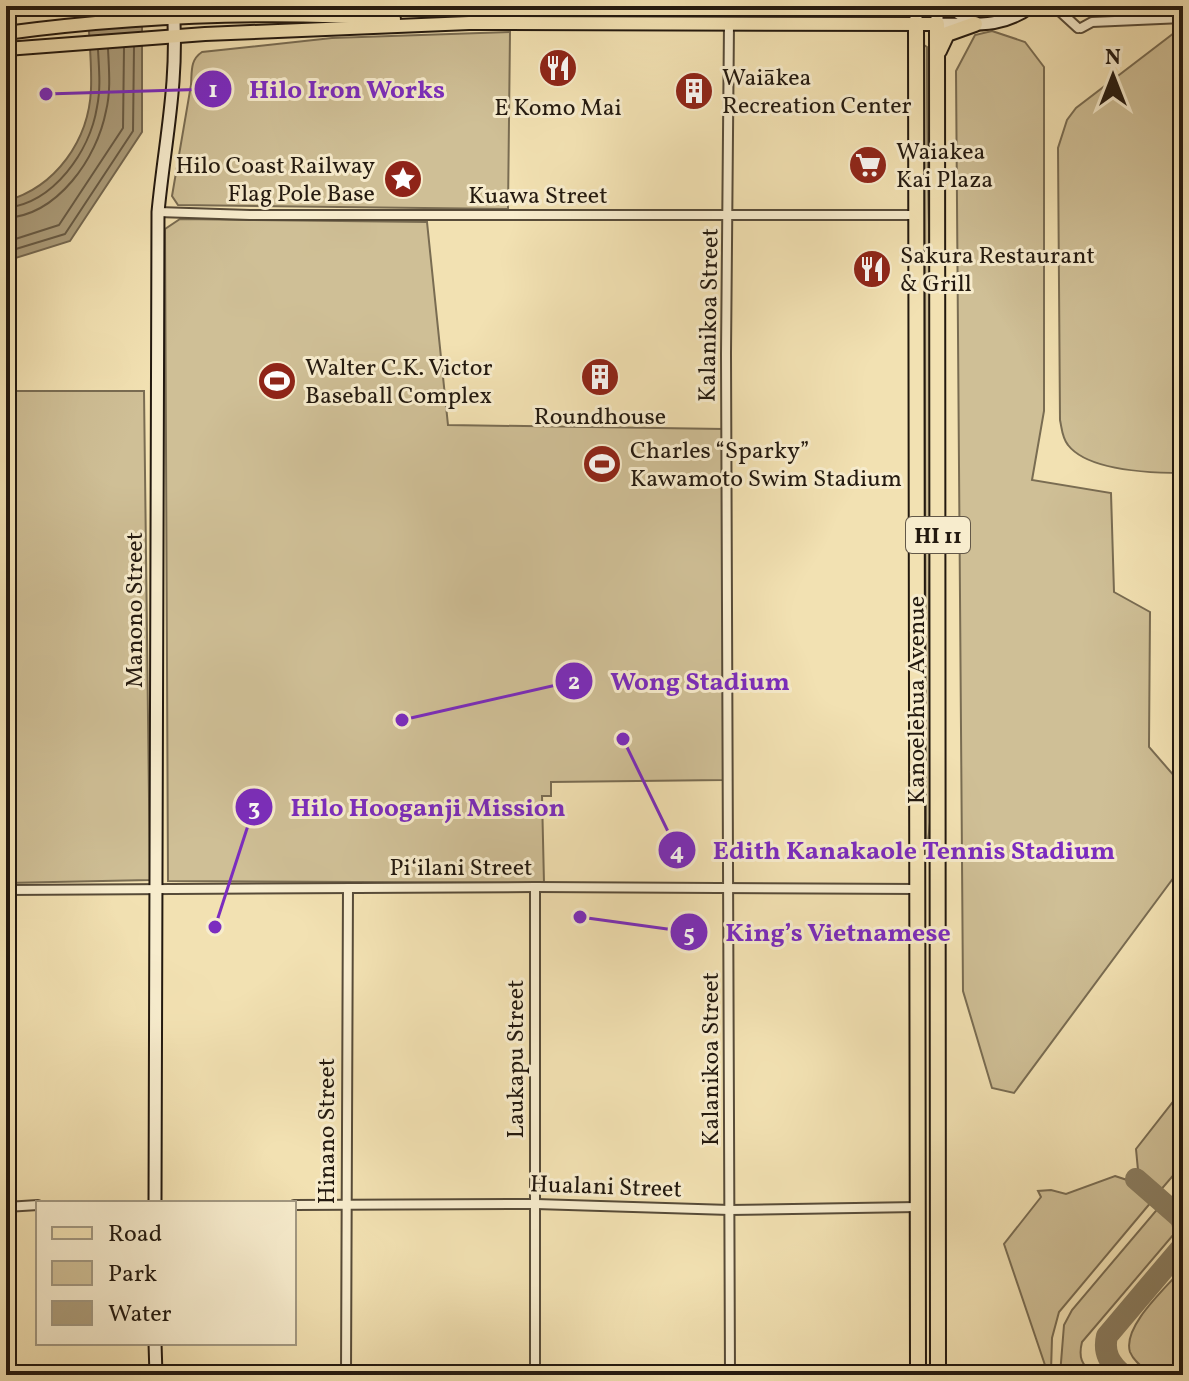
<svg xmlns="http://www.w3.org/2000/svg" width="1189" height="1381" font-family="Vollkorn,serif">
<style>
.green{fill:#cfbf96;stroke:#796c52;stroke-width:2}
.water{fill:#ac9d7b;stroke:#756850;stroke-width:2}
.lines{fill:none;stroke-linecap:round;stroke-linejoin:round}
.shore{stroke:#685b45;stroke-width:2}
.taxiway{stroke:#8a7d60;stroke-width:22}
.street-casing{stroke:#574b38;stroke-width:12}
.secondary-casing{stroke:#23190f;stroke-width:15}
.primary-casing{stroke:#23190f;stroke-width:16}
.highway-casing{stroke:#23190f;stroke-width:18}
.street{stroke:#f7eccd;stroke-width:8}
.secondary{stroke:#f7eccd;stroke-width:11}
.primary{stroke:#f2e1b2;stroke-width:12}
.highway{stroke:#f2e1b2;stroke-width:14}
.labels{text-anchor:middle;stroke-width:6;stroke-linejoin:round;paint-order:stroke}
.shield{fill:#f7eccd;stroke:#635848;stroke-width:2}
.shield-label{font-size:22px;font-weight:bold;fill:#23190f}
.poi-label{font-size:24px;fill:#23190f;stroke:#f7eccd;text-anchor:start}
.street-label{font-size:24px;fill:#23190f;stroke:#f7eccd}
.leader{fill:none;stroke:#7b2cbf;stroke-width:3}
.callout-dot{fill:#7b2cbf;stroke:#f7eccd;stroke-width:3}
.mark-label{font-size:24px;text-anchor:middle;font-weight:bold;fill:#fff}
.callout-label{font-size:26px;text-anchor:middle;font-weight:bold;fill:#7b2cbf;stroke:#f7eccd;stroke-width:6;stroke-linejoin:round;paint-order:stroke}
</style>
<rect width="100%" height="100%" fill="#f2e1b2"/>
<filter id="stains"><feTurbulence type="fractalNoise" baseFrequency=".0025" numOctaves="4"/><feColorMatrix values="0 0 0 0 .2 0 0 0 0 .09 0 0 0 0 .02 0 0 0 .5 -.17"/></filter>
<radialGradient id="worn" r=".72"><stop offset=".6" stop-color="#630" stop-opacity="0"/><stop offset="1" stop-color="#630" stop-opacity=".3"/></radialGradient>
<g class="green">
<path d="M992,31L1025,42L1044,67V411L1032,480L1111,493L1114,592L1150,612L1149,747L1183,786V865L1014,1093L992,1088L963,991L956,71L975,35Z"/>
<path d="M510,32L508,209L178,205L172,196L191,85C192,71 190,60 202,52L332,38Z"/>
<path d="M1174,33H1183V473C1152,473 1088,471 1068,445C1062,438 1062,429 1060,420L1058,148L1067,120L1076,108Z"/>
<path d="M924,45L927,47C927,128 928,209 931,290C935,397 930,505 929,612C929,690 939,778 926,854Z"/>
<path d="M180,219L427,222L448,425L724,429L723,780L551,782V796H542L544,883L168,881L165,229Z"/>
<path d="M6,375L12,391H144L150,880L6,883Z"/>
<path d="M1183,1089V1164L1159,1192L1138,1170L1136,1149Z"/>
<path d="M1115,1176L1130,1181L1152,1201L1059,1312L1052,1338L1051,1371L1050,1375H1044L1047,1371L1004,1244L1041,1197L1038,1191L1051,1190L1066,1194Z"/>
<path d="M1160,1206L1172,1220L1174,1234L1082,1342C1078,1358 1082,1364 1093,1375H1060L1064,1325L1072,1310Z"/>
<path d="M1183,1268V1365L1175,1375H1152C1144,1368 1134,1362 1130,1352C1122,1326 1167,1287 1183,1268Z"/>
</g>
<path class="water" d="M50,6H142V132L70,241L6,261V201C56,187 89,140 91,89C92,64 89,38 88,14L53,16Z"/>
<g class="lines">
<g class="shore">
<path d="M6,208C54,203 90,151 97,107C101,88 99,69 98,50"/>
<path d="M6,218C58,215 97,158 106,111C111,91 109,70 108,49"/>
<path d="M6,242L59,225L123,128L124,48"/>
<path d="M6,252L65,234L133,131L134,47"/>
</g>
<g class="taxiway">
<path d="M1136,1179L1183,1220"/>
<path d="M1123,1375C1110,1364 1103,1353 1107,1336L1183,1246"/>
</g>
<g class="street-casing">
<g id="street">
<path d="M1054,6L1078,28"/>
<path d="M729,24L726,354L730,1375"/>
<path d="M1081,28L1092,22L1183,18"/>
<path d="M158,212L250,215H917"/>
<path d="M535,887V1375"/>
<path d="M6,890L535,887L917,889"/>
<path d="M294,1205L536,1204L730,1210L917,1207"/>
<path d="M6,1207L38,1205"/>
<path d="M346,1375L348,888"/>
</g>
</g>
<g class="secondary-casing">
<g id="secondary">
<path d="M916,6V24"/>
<path d="M937,6V24C974,24 1001,29 1032,6"/>
<path d="M948,6L975,24"/>
<path d="M155,1203L158,212C165,139 179,81 173,6"/>
<path d="M155,1343L156,1375"/>
</g>
</g>
<g class="primary-casing">
<g id="primary">
<path d="M6,33C135,16 265,11 394,19"/>
<path d="M6,49L205,34L469,23L937,24"/>
</g>
</g>
<g class="highway-casing">
<g id="highway">
<path d="M916,24L918,1375"/>
<path d="M937,24L938,1375"/>
<path d="M939,51L947,34L975,24"/>
</g>
</g>
<use href="#street" class="street"/>
<use href="#secondary" class="secondary"/>
<use href="#primary" class="primary"/>
<use href="#highway" class="highway"/>
</g>
<defs>
<g id="restaurant-disc" transform="scale(2)"><circle r="9.5" fill="#8f2418" stroke="#f7eccd"/><path d="M-5-6h1v4h1v-4h1v4h1v-4h1v5L-1.5 .5V6h-2V.5L-5-1ZM5-6V6H3V1.5H1.5Q1.5-4 5-6Z" fill="#fff"/></g>
<g id="building-disc" transform="scale(2)"><circle r="9.5" fill="#8f2418" stroke="#f7eccd"/><path d="M-4-6H4V6H1V3H-1V6H-4ZM-2.5-4.3h1.7v1.8h-1.7ZM.8-4.3h1.7v1.8H.8ZM-2.5-1h1.7V.8h-1.7ZM.8-1h1.7V.8H.8Z" fill="#fff"/></g>
<g id="supermarket-disc" transform="scale(2)"><circle r="9.5" fill="#8f2418" stroke="#f7eccd"/><path d="M-6-5.5h2.5l.6 2H6L4.5 2H-2.5L-4.4-4H-6ZM-1.5 3.2a1.3 1.3 0 1 0 .1 0ZM3 3.2a1.3 1.3 0 1 0 .1 0Z" fill="#fff"/></g>
<g id="sight-disc" transform="scale(2)"><circle r="9.5" fill="#8f2418" stroke="#f7eccd"/><path d="M0-6L1.8-2.2L6-1.7L2.9 1.2L3.7 5.4L0 3.3L-3.7 5.4L-2.9 1.2L-6-1.7L-1.8-2.2Z" fill="#fff"/></g>
<g id="stadium-disc" transform="scale(2)"><circle r="9.5" fill="#8f2418" stroke="#f7eccd"/><path d="M0-5a6.5 5 0 1 0 0 10a6.5 5 0 1 0 0-10ZM-3.5-1.8h7v3.6h-7Z" fill="#fff"/></g>
</defs>
<g fill-rule="evenodd">
<use href="#restaurant-disc" x="558" y="68"/>
<use href="#building-disc" x="694" y="91"/>
<use href="#supermarket-disc" x="868" y="165"/>
<use href="#sight-disc" x="403" y="179"/>
<use href="#restaurant-disc" x="872" y="269"/>
<use href="#building-disc" x="600" y="377"/>
<use href="#stadium-disc" x="277" y="381"/>
<use href="#stadium-disc" x="602" y="464"/>
</g>
<g class="labels">
<rect class="shield" x="906" y="517" width="64" height="36" rx="6"/>
<g class="shield-label">
<text x="938" y="543">HI 11</text>
</g>
<g class="poi-label">
<text x="722" y="85">Waiākea<tspan x="722" dy="28">Recreation Center</tspan></text>
<text x="558" y="115" text-anchor="middle">E Komo Mai</text>
<text x="896" y="159">Waiakea<tspan x="896" dy="28">Kai Plaza</tspan></text>
<text x="375" y="173" text-anchor="end">Hilo Coast Railway<tspan x="375" dy="28">Flag Pole Base</tspan></text>
<text x="900" y="263">Sakura Restaurant<tspan x="900" dy="28">&amp; Grill</tspan></text>
<text x="305" y="375">Walter C.K. Victor<tspan x="305" dy="28">Baseball Complex</tspan></text>
<text x="600" y="424" text-anchor="middle">Roundhouse</text>
<text x="630" y="458">Charles “Sparky”<tspan x="630" dy="28">Kawamoto Swim Stadium</tspan></text>
</g>
<g class="street-label">
<text x="538" y="203">Kuawa Street</text>
<text transform="translate(708 315) rotate(-89)" y="8">Kalanikoa Street</text>
<text transform="translate(134 610) rotate(-90)" y="8">Manono Street</text>
<text transform="translate(916 700) rotate(-90)" y="8">Kanoelehua Avenue</text>
<text x="461" y="875">Pi‘ilani Street</text>
<text transform="translate(515 1059) rotate(-90)" y="8">Laukapu Street</text>
<text transform="translate(710 1059) rotate(-90)" y="8">Kalanikoa Street</text>
<text transform="translate(326 1131) rotate(-90)" y="8">Hinano Street</text>
<text transform="translate(606 1186) rotate(2)" y="8">Hualani Street</text>
</g>
</g>
<path class="leader" d="M46 94L213 89M402 720L574 681M215 927L254 807M623 739L677 850M580 917L689 932"/>
<g class="callout-dot">
<circle cx="46" cy="94" r="8"/>
<circle cx="402" cy="720" r="8"/>
<circle cx="215" cy="927" r="8"/>
<circle cx="623" cy="739" r="8"/>
<circle cx="580" cy="917" r="8"/>
<circle cx="213" cy="89" r="20"/>
<circle cx="574" cy="681" r="20"/>
<circle cx="254" cy="807" r="20"/>
<circle cx="677" cy="850" r="20"/>
<circle cx="689" cy="932" r="20"/>
</g>
<g class="mark-label">
<text x="213" y="97">1</text>
<text x="574" y="689">2</text>
<text x="254" y="815">3</text>
<text x="677" y="859">4</text>
<text x="689" y="941">5</text>
</g>
<g class="callout-label">
<text x="347" y="98">Hilo Iron Works</text>
<text x="700" y="690">Wong Stadium</text>
<text x="428" y="816">Hilo Hooganji Mission</text>
<text x="914" y="859">Edith Kanakaole Tennis Stadium</text>
<text x="838" y="941">King’s Vietnamese</text>
</g>
<rect width="1189" height="1381" fill="none" stroke="#f2e1b2" stroke-width="32"/>
<rect x="8" y="8" width="1173" height="1365" fill="none" stroke="#23190f" stroke-width="4"/>
<rect x="16" y="16" width="1157" height="1349" fill="none" stroke="#23190f" stroke-width="2"/>
<rect x="36" y="1201" width="260" height="144" fill="#f7eccd" stroke="#a29881" stroke-width="2"/>
<rect x="52" y="1227" width="40" height="12" fill="#f2e1b2" stroke="#a29881" stroke-width="2"/>
<text x="108" y="1241" font-size="24" fill="#23190f">Road</text>
<rect x="52" y="1261" width="40" height="24" fill="#cfbf96" stroke="#a29881" stroke-width="2"/>
<text x="108" y="1281" font-size="24" fill="#23190f">Park</text>
<rect x="52" y="1301" width="40" height="24" fill="#ac9d7b" stroke="#a29881" stroke-width="2"/>
<text x="108" y="1321" font-size="24" fill="#23190f">Water</text>
<g transform="translate(1113 76)" stroke="#f7eccd" stroke-width="6" paint-order="stroke">
<path d="M0-6L14 30L0 20L-14 30Z" fill="#23190f"/>
<text y="-12" font-size="22" font-weight="bold" text-anchor="middle" fill="#23190f">N</text>
</g>
<rect width="100%" height="100%" filter="url(#stains)"/>
<rect width="100%" height="100%" fill="url(#worn)"/>
</svg>
